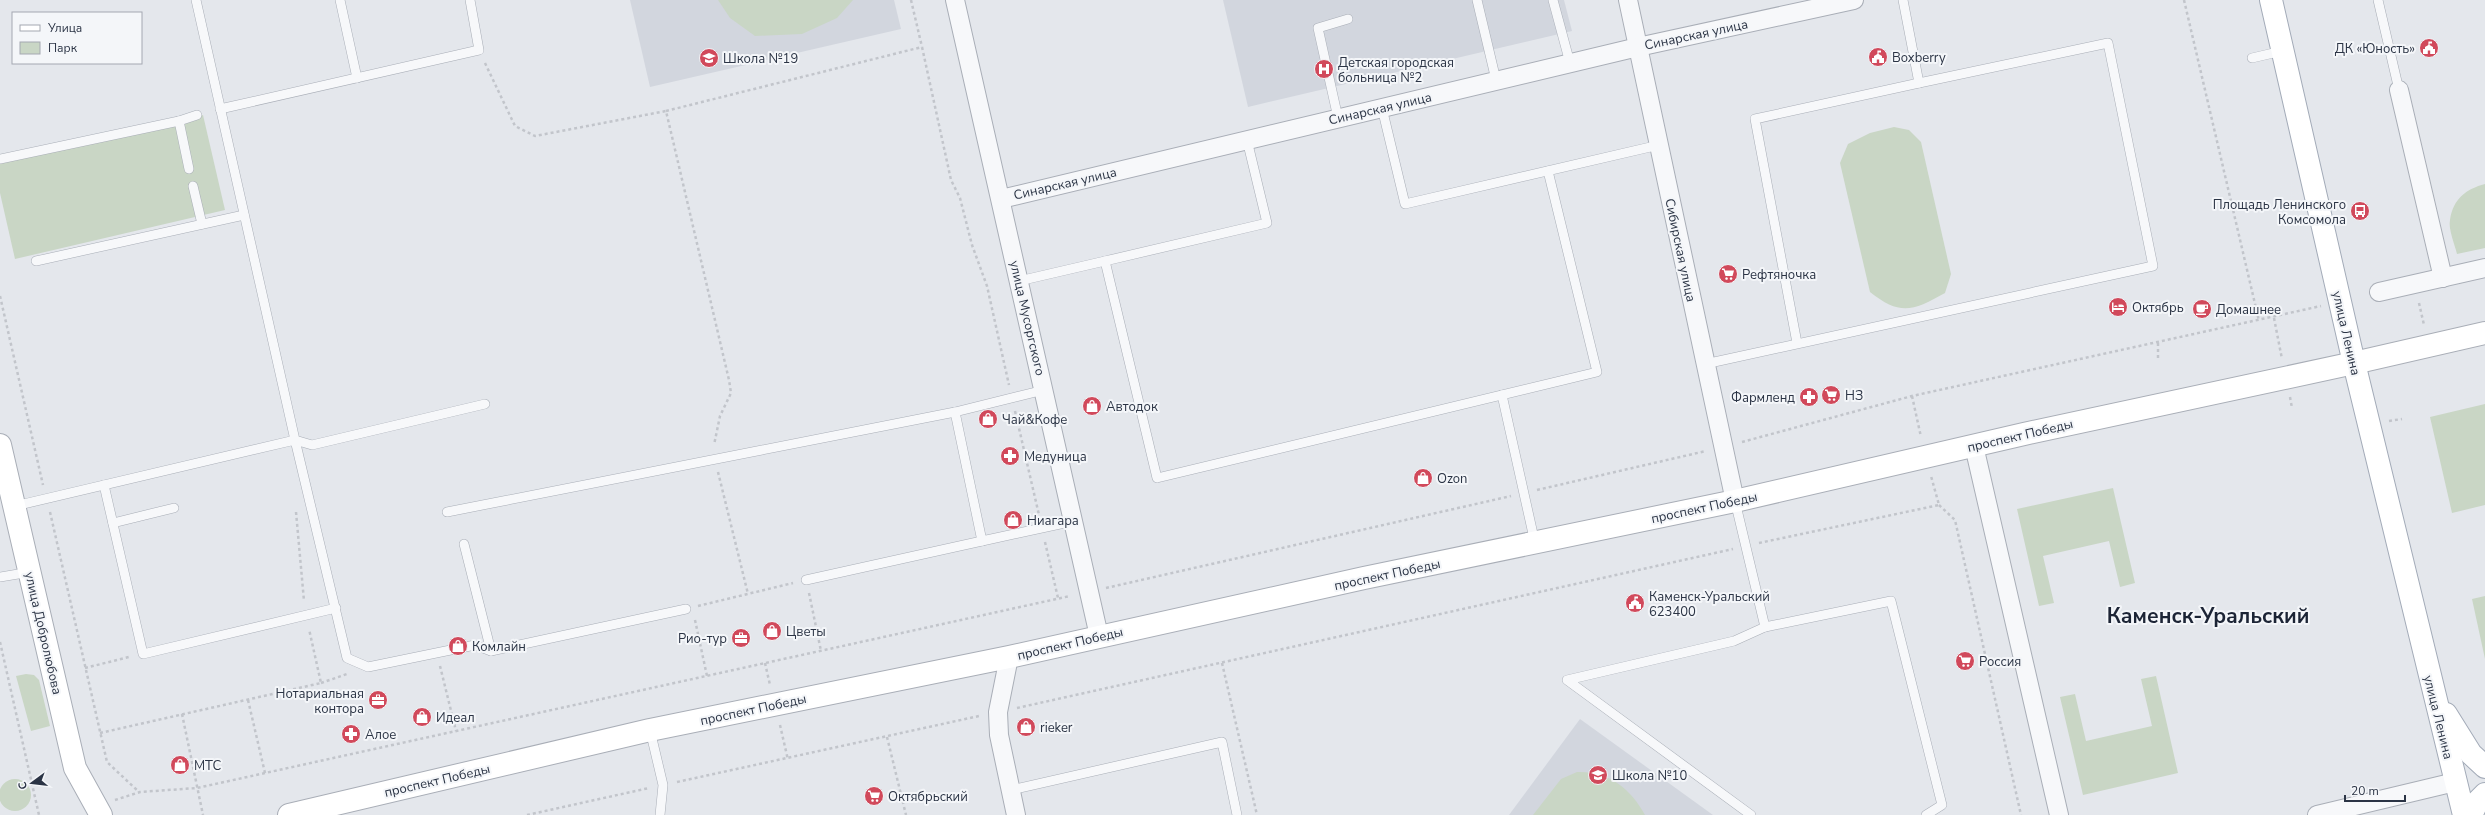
<svg xmlns="http://www.w3.org/2000/svg" width="2485" height="815" font-family="'Nunito Sans',sans-serif">
<style>
.built{fill:#d2d6de}
.green{fill:#c9d6c5}
.lines{fill:none;stroke-linecap:round;stroke-linejoin:round}
.lane-casing{stroke:#a9aeb7;stroke-width:10}
.street-casing{stroke:#a9aeb7;stroke-width:20}
.secondary-casing{stroke:#a9aeb7;stroke-width:24}
.primary-casing{stroke:#a3abb8;stroke-width:24}
.path{stroke:#c2c5cb;stroke-width:2.5;stroke-dasharray:3 3;stroke-linecap:butt}
.lane{stroke:#f7f8fa;stroke-width:9}
.street{stroke:#f7f8fa;stroke-width:18}
.secondary{stroke:#fff;stroke-width:22}
.primary{stroke:#fff;stroke-width:22}
.labels{text-anchor:middle;stroke-width:4;stroke-linejoin:round;paint-order:stroke}
.street-label{font-size:13px;fill:#2b3445;stroke:#f4f6f9}
.poi-label{font-size:13px;fill:#2b3445;stroke:#f4f6f9;text-anchor:start}
.town-label{font-size:21px;font-weight:bold;fill:#1d2536;stroke:#f4f6f9}
</style>
<rect width="100%" height="100%" fill="#e4e7ec"/>
<g class="built">
<path d="M630,0H894L901,29L650,87Z"/>
<path d="M1223,0H1564L1572,31L1248,107Z"/>
<path d="M1580,719L1713,815H1509Z"/>
</g>
<g class="green">
<path d="M718,0H853L837,18L802,34L755,36L730,18Z"/>
<path d="M203,115L225,210L15,259L0,193V162Z"/>
<path d="M1894,127L1909,130L1921,142L1951,274L1945,293C1913,311 1900,316 1870,292L1840,163L1848,144L1870,133Z"/>
<path d="M2485,184V248L2457,254C2455,245 2448,229 2450,220C2453,199 2466,189 2485,184Z"/>
<path d="M2485,404V505L2452,513L2430,417Z"/>
<path d="M2113,488L2135,583L2120,587L2109,541L2043,556L2054,603L2039,606L2017,509Z"/>
<path d="M2485,596V659L2472,599Z"/>
<path d="M26,674L34,675L39,680L50,726L31,731L16,676Z"/>
<path d="M2156,676L2178,773L2083,795L2060,697L2075,694L2086,741L2152,726L2141,679Z"/>
<path d="M1577,772C1609,771 1630,788 1645,815H1533L1561,779Z"/>
<circle cx="15" cy="795" r="16"/>
</g>
<g class="lines">
<g class="lane-casing">
<g id="lane">
<path d="M196,0L295,440L312,445L485,404"/>
<path d="M340,0L357,78"/>
<path d="M1477,0L1496,80"/>
<path d="M1553,0L1570,63"/>
<path d="M2378,0L2399,90"/>
<path d="M2252,58L2282,51"/>
<path d="M1382,108L1405,204L1659,145"/>
<path d="M220,109L479,50L470,0"/>
<path d="M1338,118L1318,28L1348,19"/>
<path d="M179,121L189,169"/>
<path d="M1247,140L1267,223L1105,261L1157,478L1597,372L1548,171"/>
<path d="M0,159L179,121L197,115"/>
<path d="M193,186L202,224"/>
<path d="M36,261L244,215"/>
<path d="M1019,281L1105,261"/>
<path d="M1797,343L1755,119L1919,83L1903,0"/>
<path d="M1705,364L2153,266L2108,43L1919,83"/>
<path d="M1502,395L1535,543"/>
<path d="M955,412L982,541L1074,521"/>
<path d="M104,485L143,654L336,608"/>
<path d="M1735,501L1765,627L1891,601L1942,805L1926,815"/>
<path d="M15,506L295,440L347,658L368,667L475,645L491,651L686,609"/>
<path d="M447,512L955,412L1044,390"/>
<path d="M113,523L174,508"/>
<path d="M464,544L491,651"/>
<path d="M0,577L30,572"/>
<path d="M806,580L982,541"/>
<path d="M650,730L663,785L660,815"/>
<path d="M1011,790L1222,742L1237,815"/>
<path d="M1751,815L1567,680L1734,641L1765,627"/>
</g>
</g>
<g class="street-casing">
<g id="street">
<path d="M955,0L1099,636"/>
<path d="M1628,0L1735,501"/>
<path d="M2399,90L2443,278"/>
<path d="M1001,199L1638,47L1854,0"/>
<path d="M2379,292L2485,268"/>
<path d="M1974,446L2059,815"/>
<path d="M1009,657L998,712L999,735L1016,815"/>
<path d="M2317,815L2455,782"/>
</g>
</g>
<g class="secondary-casing">
<g id="secondary">
<path d="M0,445L75,768L101,815"/>
<path d="M289,815L650,730L1009,657L1364,578L1735,501L2024,434L2354,363L2485,333"/>
</g>
</g>
<g class="primary-casing">
<g id="primary">
<path d="M2271,0L2354,363L2464,815"/>
<path d="M2446,714L2471,754L2485,767"/>
<path d="M2471,815L2478,801L2485,794"/>
</g>
</g>
<g class="path">
<path d="M911,0L922,47"/>
<path d="M2184,0L2259,321"/>
<path d="M485,63L515,126L535,136L666,111L729,380L731,393L720,416L714,445"/>
<path d="M666,111L922,47L951,180L960,198L972,245L987,286L1009,385"/>
<path d="M0,296L43,485"/>
<path d="M2419,303L2424,325"/>
<path d="M2274,318L2282,359"/>
<path d="M2158,343V361"/>
<path d="M1912,396L1921,437"/>
<path d="M2290,397L2292,408"/>
<path d="M1015,411L1039,515"/>
<path d="M2389,421L2402,419"/>
<path d="M1742,442L1912,396L2321,306"/>
<path d="M718,472L748,594"/>
<path d="M1537,490L1706,451"/>
<path d="M1939,505L1955,520L2021,815"/>
<path d="M50,512L107,762L139,792"/>
<path d="M296,512L304,601"/>
<path d="M1045,542L1058,598"/>
<path d="M1759,543L1939,505L1931,476"/>
<path d="M1106,588L1511,496"/>
<path d="M809,593L821,651"/>
<path d="M698,606L793,583"/>
<path d="M695,620L707,676"/>
<path d="M0,642L39,815"/>
<path d="M765,663L770,685"/>
<path d="M1222,663L1257,815"/>
<path d="M440,666L456,731"/>
<path d="M85,668L129,657"/>
<path d="M321,683L347,674"/>
<path d="M248,700L265,773"/>
<path d="M1017,708L1733,549"/>
<path d="M182,714L203,815"/>
<path d="M780,725L788,760"/>
<path d="M100,733L321,683L309,629"/>
<path d="M887,737L906,815"/>
<path d="M677,782L979,716"/>
<path d="M115,800L140,792L197,788L1070,596"/>
<path d="M527,815L649,788"/>
</g>
<use href="#lane" class="lane"/>
<use href="#street" class="street"/>
<use href="#secondary" class="secondary"/>
<use href="#primary" class="primary"/>
</g>
<defs>
<g id="civic-disc" transform="scale(1)"><circle r="9.5" fill="#d1495b" stroke="#f4f6f9"/><path d="M-.6-6.5H3V-4.5H.6V-3L4-1V1h2V6H-6V1h2V-1L-.6-3ZM-1.2 2.5V6h2.4V2.5Z" fill="#fff"/></g>
<g id="school-disc" transform="scale(1)"><circle r="9.5" fill="#d1495b" stroke="#f4f6f9"/><path d="M0-5L7-2L0 1L-7-2ZM-4 1L0 2.5L4 1V4Q0 6-4 4Z" fill="#fff"/></g>
<g id="hospital-disc" transform="scale(1)"><circle r="9.5" fill="#d1495b" stroke="#f4f6f9"/><path d="M-5-5h3v3.5h4V-5h3V5h-3V1.5h-4V5h-3Z" fill="#fff"/></g>
<g id="bus-disc" transform="scale(1)"><circle r="9.5" fill="#d1495b" stroke="#f4f6f9"/><path d="M-5-6H5V4H4V6H2V4H-2V6H-4V4H-5ZM-3.5-4V0h7V-4ZM-3.5 1.2v1.5H-2V1.2ZM2 1.2v1.5H3.5V1.2Z" fill="#fff"/></g>
<g id="supermarket-disc" transform="scale(1)"><circle r="9.5" fill="#d1495b" stroke="#f4f6f9"/><path d="M-6-5.5h2.5l.6 2H6L4.5 2H-2.5L-4.4-4H-6ZM-1.5 3.2a1.3 1.3 0 1 0 .1 0ZM3 3.2a1.3 1.3 0 1 0 .1 0Z" fill="#fff"/></g>
<g id="hotel-disc" transform="scale(1)"><circle r="9.5" fill="#d1495b" stroke="#f4f6f9"/><path d="M-6-4.5h1.5V1H6V5H4.5V3h-9V5H-6ZM-4 0a1.8 1.8 0 1 1 3.6 0ZM.5 0V-2.5h3Q6-2.5 6 0Z" fill="#fff"/></g>
<g id="cafe-disc" transform="scale(1)"><circle r="9.5" fill="#d1495b" stroke="#f4f6f9"/><path d="M-5.5-4.5H6V0H3Q3 3.5 0 3.5H-2.5Q-5.5 3.5-5.5 0ZM3-3.2v2h1.7v-2ZM-6 4.5H4V6H-6Z" fill="#fff"/></g>
<g id="pharmacy-disc" transform="scale(1)"><circle r="9.5" fill="#d1495b" stroke="#f4f6f9"/><path d="M-2-6h4v4h4v4h-4v4h-4v-4h-4v-4h4Z" fill="#fff"/></g>
<g id="shop-disc" transform="scale(1)"><circle r="9.5" fill="#d1495b" stroke="#f4f6f9"/><path d="M-5-2.5h2.3a2.7 3.5 0 0 1 5.4 0H5L5.5 6h-11ZM-1.5-2.5h3a1.5 2.3 0 0 0-3 0Z" fill="#fff"/></g>
<g id="office-disc" transform="scale(1)"><circle r="9.5" fill="#d1495b" stroke="#f4f6f9"/><path d="M-6-3h4V-5.5h4V-3h4V5H-6ZM-1-4.5V-3h2v-1.5ZM-6 0V1H6V0Z" fill="#fff"/></g>
</defs>
<g fill-rule="evenodd">
<use href="#civic-disc" x="2429" y="48"/>
<use href="#civic-disc" x="1878" y="57"/>
<use href="#school-disc" x="709" y="58"/>
<use href="#hospital-disc" x="1324" y="69"/>
<use href="#bus-disc" x="2360" y="211"/>
<use href="#supermarket-disc" x="1728" y="274"/>
<use href="#hotel-disc" x="2118" y="307"/>
<use href="#cafe-disc" x="2202" y="309"/>
<use href="#supermarket-disc" x="1831" y="395"/>
<use href="#pharmacy-disc" x="1809" y="397"/>
<use href="#shop-disc" x="1092" y="406"/>
<use href="#shop-disc" x="988" y="419"/>
<use href="#pharmacy-disc" x="1010" y="456"/>
<use href="#shop-disc" x="1423" y="478"/>
<use href="#shop-disc" x="1013" y="520"/>
<use href="#civic-disc" x="1635" y="603"/>
<use href="#shop-disc" x="772" y="631"/>
<use href="#office-disc" x="741" y="638"/>
<use href="#shop-disc" x="458" y="646"/>
<use href="#supermarket-disc" x="1965" y="661"/>
<use href="#office-disc" x="378" y="700"/>
<use href="#shop-disc" x="422" y="717"/>
<use href="#shop-disc" x="1026" y="727"/>
<use href="#pharmacy-disc" x="351" y="734"/>
<use href="#shop-disc" x="180" y="765"/>
<use href="#school-disc" x="1598" y="775"/>
<use href="#supermarket-disc" x="874" y="796"/>
</g>
<g class="labels">
<g class="street-label">
<text transform="translate(1696 34) rotate(-12)" y="5">Синарская улица</text>
<text transform="translate(1380 108) rotate(-13)" y="5">Синарская улица</text>
<text transform="translate(1065 183) rotate(-13)" y="5">Синарская улица</text>
<text transform="translate(1681 250) rotate(78)" y="5">Сибирская улица</text>
<text transform="translate(1028 318) rotate(77)" y="5">улица Мусоргского</text>
<text transform="translate(2347 333) rotate(77)" y="5">улица Ленина</text>
<text transform="translate(2020 435) rotate(-13)" y="5">проспект Победы</text>
<text transform="translate(1704 507) rotate(-12)" y="5">проспект Победы</text>
<text transform="translate(1387 574) rotate(-12)" y="5">проспект Победы</text>
<text transform="translate(44 633) rotate(77)" y="5">улица Добролюбова</text>
<text transform="translate(1070 643) rotate(-13)" y="5">проспект Победы</text>
<text transform="translate(753 709) rotate(-12)" y="5">проспект Победы</text>
<text transform="translate(2439 717) rotate(76)" y="5">улица Ленина</text>
<text transform="translate(437 780) rotate(-13)" y="5">проспект Победы</text>
</g>
<g class="poi-label">
<text x="2415" y="53" text-anchor="end">ДК «Юность»</text>
<text x="1892" y="62">Boxberry</text>
<text x="723" y="63">Школа №19</text>
<text x="1338" y="67">Детская городская<tspan x="1338" dy="15">больница №2</tspan></text>
<text x="2346" y="209" text-anchor="end">Площадь Ленинского<tspan x="2346" dy="15">Комсомола</tspan></text>
<text x="1742" y="279">Рефтяночка</text>
<text x="2132" y="312">Октябрь</text>
<text x="2216" y="314">Домашнее</text>
<text x="1845" y="400">НЗ</text>
<text x="1795" y="402" text-anchor="end">Фармленд</text>
<text x="1106" y="411">Автодок</text>
<text x="1002" y="424">Чай&amp;Кофе</text>
<text x="1024" y="461">Медуница</text>
<text x="1437" y="483">Ozon</text>
<text x="1027" y="525">Ниагара</text>
<text x="1649" y="601">Каменск-Уральский<tspan x="1649" dy="15">623400</tspan></text>
<text x="786" y="636">Цветы</text>
<text x="727" y="643" text-anchor="end">Рио-тур</text>
<text x="472" y="651">Комлайн</text>
<text x="1979" y="666">Россия</text>
<text x="364" y="698" text-anchor="end">Нотариальная<tspan x="364" dy="15">контора</tspan></text>
<text x="436" y="722">Идеал</text>
<text x="1040" y="732">rieker</text>
<text x="365" y="739">Алое</text>
<text x="194" y="770">МТС</text>
<text x="1612" y="780">Школа №10</text>
<text x="888" y="801">Октябрьский</text>
</g>
<g class="town-label">
<text x="2208" y="623">Каменск-Уральский</text>
</g>
</g>
<rect x="12" y="12" width="130" height="52" fill="#f4f6f9" stroke="#a4a8b1"/>
<rect x="20" y="25" width="20" height="6" fill="#ffffff" stroke="#a4a8b1"/>
<text x="48" y="32" font-size="12" fill="#2b3445">Улица</text>
<rect x="20" y="42" width="20" height="12" fill="#c9d6c5" stroke="#a4a8b1"/>
<text x="48" y="52" font-size="12" fill="#2b3445">Парк</text>
<g transform="translate(32 783) rotate(255)" stroke="#f4f6f9" stroke-width="3" paint-order="stroke">
<path d="M0-3L7 15L0 10L-7 15Z" fill="#2b3445"/>
<text y="-6" font-size="11" font-weight="bold" text-anchor="middle" fill="#2b3445">С</text>
</g>
<path d="M2345 795v6h60v-6" fill="none" stroke="#2b3445" stroke-width="2"/>
<text x="2351" y="795" font-size="12" fill="#2b3445" stroke="#f4f6f9" stroke-width="3" paint-order="stroke">20 m</text>
</svg>
